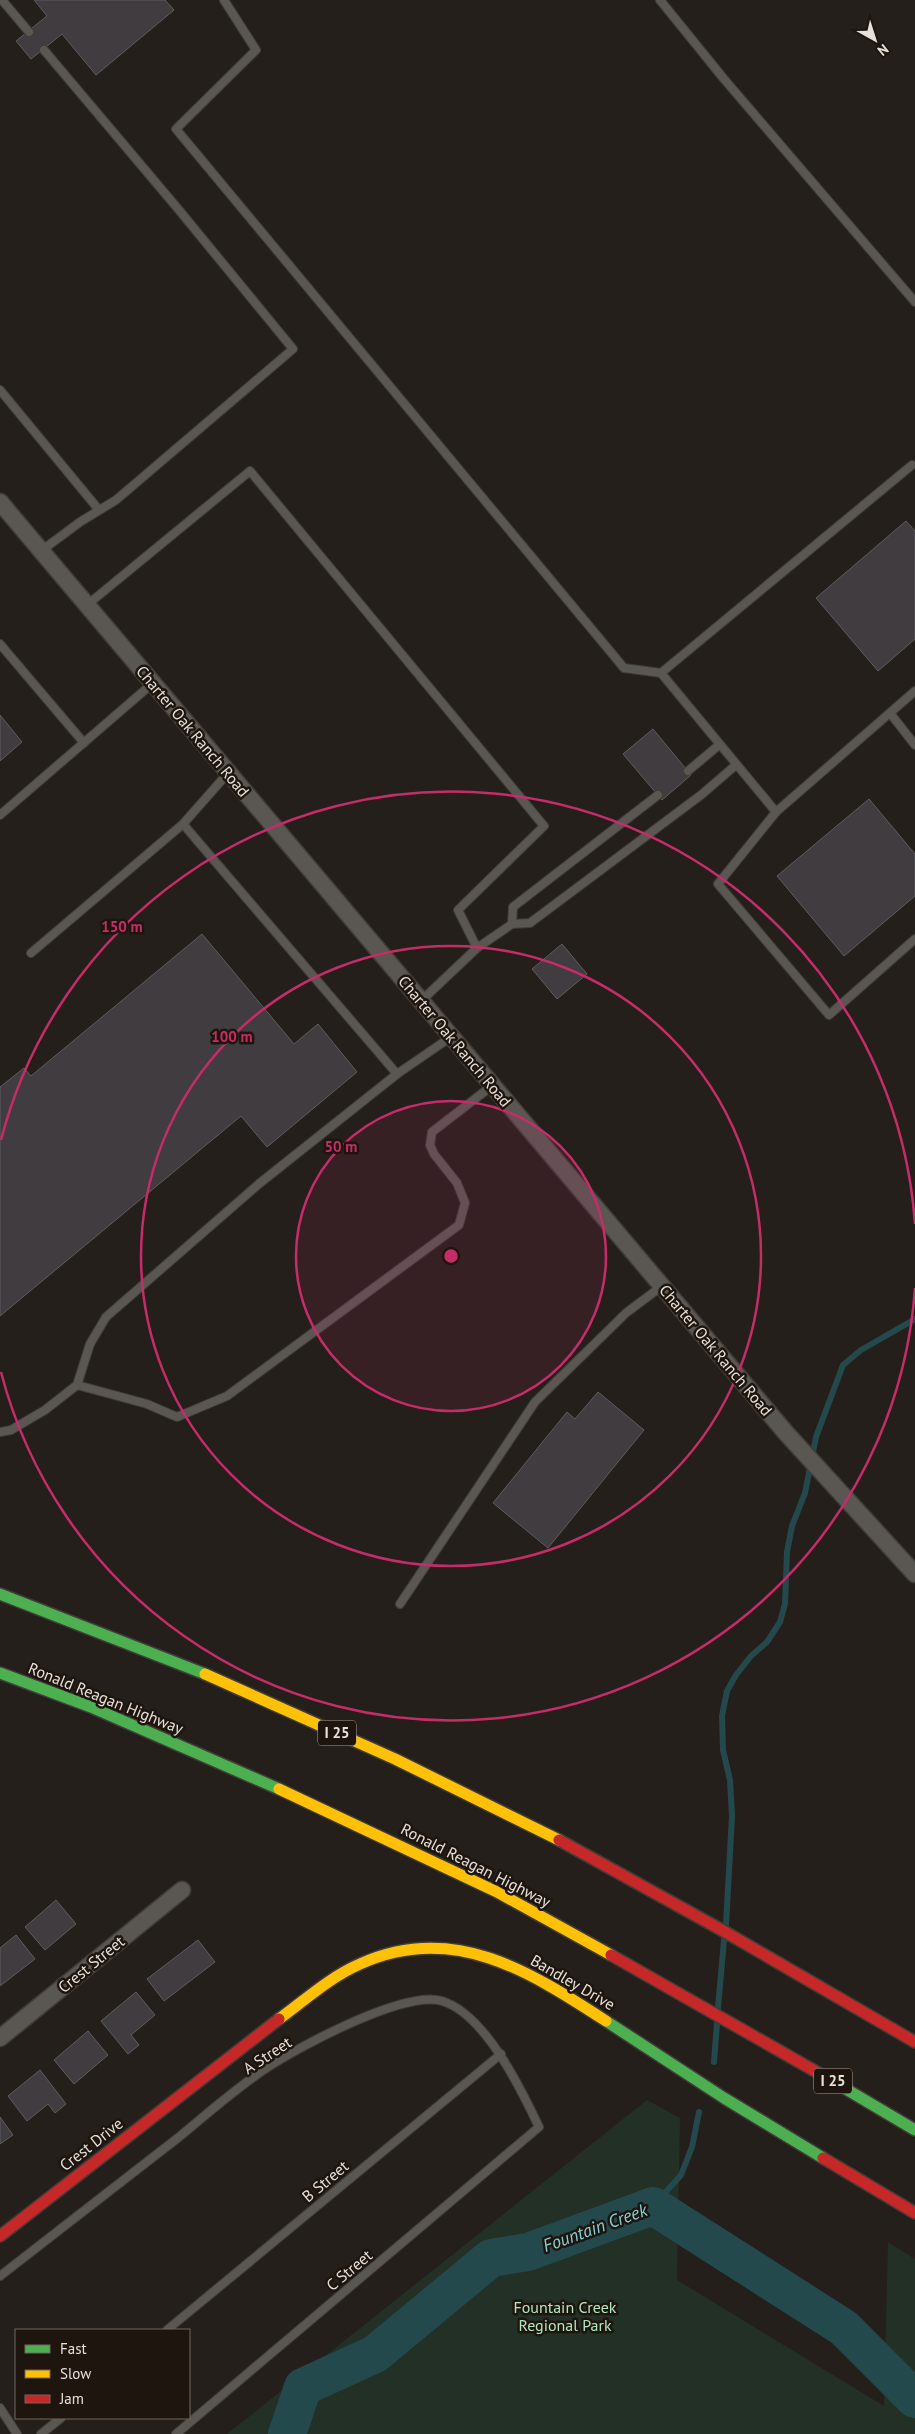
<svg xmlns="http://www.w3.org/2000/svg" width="915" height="2434" font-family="'PT Sans',sans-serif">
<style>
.green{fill:#233026}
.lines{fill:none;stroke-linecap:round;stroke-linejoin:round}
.stream{stroke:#24494d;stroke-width:6}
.river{stroke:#24494d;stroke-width:38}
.building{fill:#403c40;stroke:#5f5d5e}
.lane-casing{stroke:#403c38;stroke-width:10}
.street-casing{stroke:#403c38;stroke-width:19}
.fast-casing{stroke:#403c38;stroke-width:14}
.slow-casing{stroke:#403c38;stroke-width:14}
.jam-casing{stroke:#403c38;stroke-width:14}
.lane{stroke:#5a5652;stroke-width:8}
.street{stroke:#5a5652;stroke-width:16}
.fast{stroke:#4caf50;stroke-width:11}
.slow{stroke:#ffc107;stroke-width:11}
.jam{stroke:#c62828;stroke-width:11}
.ring{fill:none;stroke:#c62c68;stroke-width:2.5}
.labels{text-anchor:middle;stroke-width:5;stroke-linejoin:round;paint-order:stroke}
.shield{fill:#1e160e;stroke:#aaa39d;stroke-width:1}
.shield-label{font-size:15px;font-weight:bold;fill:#e6e0da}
.street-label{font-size:16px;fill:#e6e0da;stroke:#1e160e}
.park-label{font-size:16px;fill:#b0e6c0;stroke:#1e160e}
.water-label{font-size:18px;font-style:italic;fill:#85d1da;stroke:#1e160e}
.centre{fill:#c62c68;stroke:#1e160e;stroke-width:2.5}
.ring-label{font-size:15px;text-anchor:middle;font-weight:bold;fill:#c62c68;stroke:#1e160e;stroke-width:5;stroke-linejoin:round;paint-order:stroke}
</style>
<rect width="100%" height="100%" fill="#241f1b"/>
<path class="green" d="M647,2100L680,2118L677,2280L884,2406L888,2242L915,2259V2434H227Z"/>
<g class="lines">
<g class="stream">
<path d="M726,1925L732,1816L730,1780L723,1750L722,1716L727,1691L736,1675L751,1656L767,1642L780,1622L785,1604L787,1552L792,1526L805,1493L816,1437L843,1365L861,1350L915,1319"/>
<path d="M718,2008L724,1940"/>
<path d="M714,2062L717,2023"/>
<path d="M653,2206L681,2175L692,2147L699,2112"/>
</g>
<path class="river" d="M287,2434L303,2387L375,2354L491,2258L528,2252L653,2206L844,2328L915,2399"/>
</g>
<g class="building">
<path d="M34,0H165L174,10L96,75L62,34L31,59L16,41L47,16Z"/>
<path d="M906,521L915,531V639L878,671L816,598Z"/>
<path d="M0,715L22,742L0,761Z"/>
<path d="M653,729L691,775L662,800L623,754Z"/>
<path d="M869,799L915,854V896L844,956L777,876Z"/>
<path d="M202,934L294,1044L318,1024L357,1072L267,1147L241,1116L0,1316V1087L24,1068L31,1076Z"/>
<path d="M562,944L587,974L557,999L532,969Z"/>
<path d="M598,1392L644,1430L548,1548L493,1503L567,1412L575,1419Z"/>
<path d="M56,1900L76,1924L45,1950L25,1927Z"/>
<path d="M16,1935L35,1959L0,1986V1948Z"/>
<path d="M198,1940L215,1962L164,2001L147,1979Z"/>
<path d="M136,1992L155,2015L131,2035L139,2045L128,2054L101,2021Z"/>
<path d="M88,2031L108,2055L74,2084L54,2060Z"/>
<path d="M40,2070L66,2104L55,2113L48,2104L27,2121L8,2096Z"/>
<path d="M0,2117L13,2135L0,2144Z"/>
</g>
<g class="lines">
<g class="lane-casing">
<g id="lane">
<path d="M2,0L29,32"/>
<path d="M224,0L256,50L176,129L624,668L661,673L776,812L915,691"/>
<path d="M660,0L724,79L915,302"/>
<path d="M0,390L99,510"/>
<path d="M41,551L80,522L116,500L293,349L179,210L44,50"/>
<path d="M87,605L250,471L544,826L458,910L477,948"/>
<path d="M0,644L84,743"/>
<path d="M661,673L912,465"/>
<path d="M890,713L915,745"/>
<path d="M688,771L719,745"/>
<path d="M228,773L183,824L397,1074L451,1037"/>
<path d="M776,812L718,884L829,1015L915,939"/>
<path d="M0,815L153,683"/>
<path d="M512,924L513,907L658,795"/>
<path d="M31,953L183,824"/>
<path d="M421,1001L477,948L512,924L530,923L701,795L736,765"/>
<path d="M77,1385L147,1404L177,1417L227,1396L459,1225L465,1203L457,1183L434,1154L430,1145L432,1132L493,1085"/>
<path d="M0,1432L11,1430L45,1410L77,1385L90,1344L106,1317L260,1183L397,1074"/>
<path d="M400,1604L535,1402L626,1313L662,1286"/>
<path d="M0,2276C60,2230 119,2183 179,2137C207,2114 235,2089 265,2069C298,2047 404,1990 442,2001C485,2014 521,2089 539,2127L176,2434"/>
<path d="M167,2330L501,2054"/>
<path d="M0,2408L17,2434"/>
<path d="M41,2434L61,2418"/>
</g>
</g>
<g class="street-casing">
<g id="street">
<path d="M0,502L786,1433L915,1574"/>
<path d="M0,2038L182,1890"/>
</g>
</g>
<g class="fast-casing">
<g id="fast">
<path d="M0,1594L205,1674"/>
<path d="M0,1673L91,1707L279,1789"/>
<path d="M606,2021L724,2098L823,2158"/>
<path d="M829,2079L915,2130"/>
</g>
</g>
<g class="slow-casing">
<g id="slow">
<path d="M205,1674L395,1759L559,1840"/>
<path d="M279,1789L497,1892L611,1955"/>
<path d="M279,2019C305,2000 330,1977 360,1964C453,1922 529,1971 606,2021"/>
</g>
</g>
<g class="jam-casing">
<g id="jam">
<path d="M559,1840L720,1929L915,2042"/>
<path d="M611,1955L829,2079"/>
<path d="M823,2158L915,2213"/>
<path d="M0,2236L279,2019"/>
</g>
</g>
<use href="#lane" class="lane"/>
<use href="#street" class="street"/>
<use href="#fast" class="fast"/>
<use href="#slow" class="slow"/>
<use href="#jam" class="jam"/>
</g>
<circle cx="451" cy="1256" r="155" fill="#c62c68" fill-opacity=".12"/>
<g class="ring">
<circle cx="451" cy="1256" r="155"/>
<circle cx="451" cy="1256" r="310"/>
<path d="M915 1288A465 465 0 0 1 1 1372M1 1140A465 465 0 0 1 915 1224"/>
</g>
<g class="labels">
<g class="shield">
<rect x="318" y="1720.5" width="38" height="25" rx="4"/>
<rect x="814" y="2068.5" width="38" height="25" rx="4"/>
</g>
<g class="shield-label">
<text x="337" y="1738">I 25</text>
<text x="833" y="2086">I 25</text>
</g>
<g class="street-label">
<text transform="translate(193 731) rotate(50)" y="6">Charter Oak Ranch Road</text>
<text transform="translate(455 1041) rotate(50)" y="6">Charter Oak Ranch Road</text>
<text transform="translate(716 1350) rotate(50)" y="6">Charter Oak Ranch Road</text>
<text transform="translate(106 1698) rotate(22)" y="6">Ronald Reagan Highway</text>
<text transform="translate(476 1865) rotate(27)" y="6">Ronald Reagan Highway</text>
<text transform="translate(91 1964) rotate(-39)" y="6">Crest Street</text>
<text transform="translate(573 1982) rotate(30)" y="6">Bandley Drive</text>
<text transform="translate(267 2055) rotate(-33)" y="6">A Street</text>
<text transform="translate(91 2144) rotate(-38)" y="6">Crest Drive</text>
<text transform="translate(325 2181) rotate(-40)" y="6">B Street</text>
<text transform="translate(349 2270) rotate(-40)" y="6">C Street</text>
</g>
<g class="park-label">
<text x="565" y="2313">Fountain Creek<tspan x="565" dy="18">Regional Park</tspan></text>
</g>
<g class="water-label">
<text transform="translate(595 2228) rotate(-20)" y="6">Fountain Creek</text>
</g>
</g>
<circle cx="451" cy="1256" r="8" class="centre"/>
<g class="ring-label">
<text x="122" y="932">150 m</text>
<text x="232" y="1042">100 m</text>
<text x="341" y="1152">50 m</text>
</g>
<rect x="15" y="2329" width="175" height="90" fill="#1e160e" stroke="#6e6760"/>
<rect x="25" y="2345" width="25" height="8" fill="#4caf50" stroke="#6e6760"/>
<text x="60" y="2354" font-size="15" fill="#e6e0da">Fast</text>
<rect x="25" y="2370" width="25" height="8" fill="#ffc107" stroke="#6e6760"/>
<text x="60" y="2379" font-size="15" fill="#e6e0da">Slow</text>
<rect x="25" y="2395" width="25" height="8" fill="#c62828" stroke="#6e6760"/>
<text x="60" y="2404" font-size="15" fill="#e6e0da">Jam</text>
<g transform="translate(875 40) rotate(141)" stroke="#1e160e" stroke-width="4" paint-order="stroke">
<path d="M0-4L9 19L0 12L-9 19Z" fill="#e6e0da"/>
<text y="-8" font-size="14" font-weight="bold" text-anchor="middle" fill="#e6e0da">N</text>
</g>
</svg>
